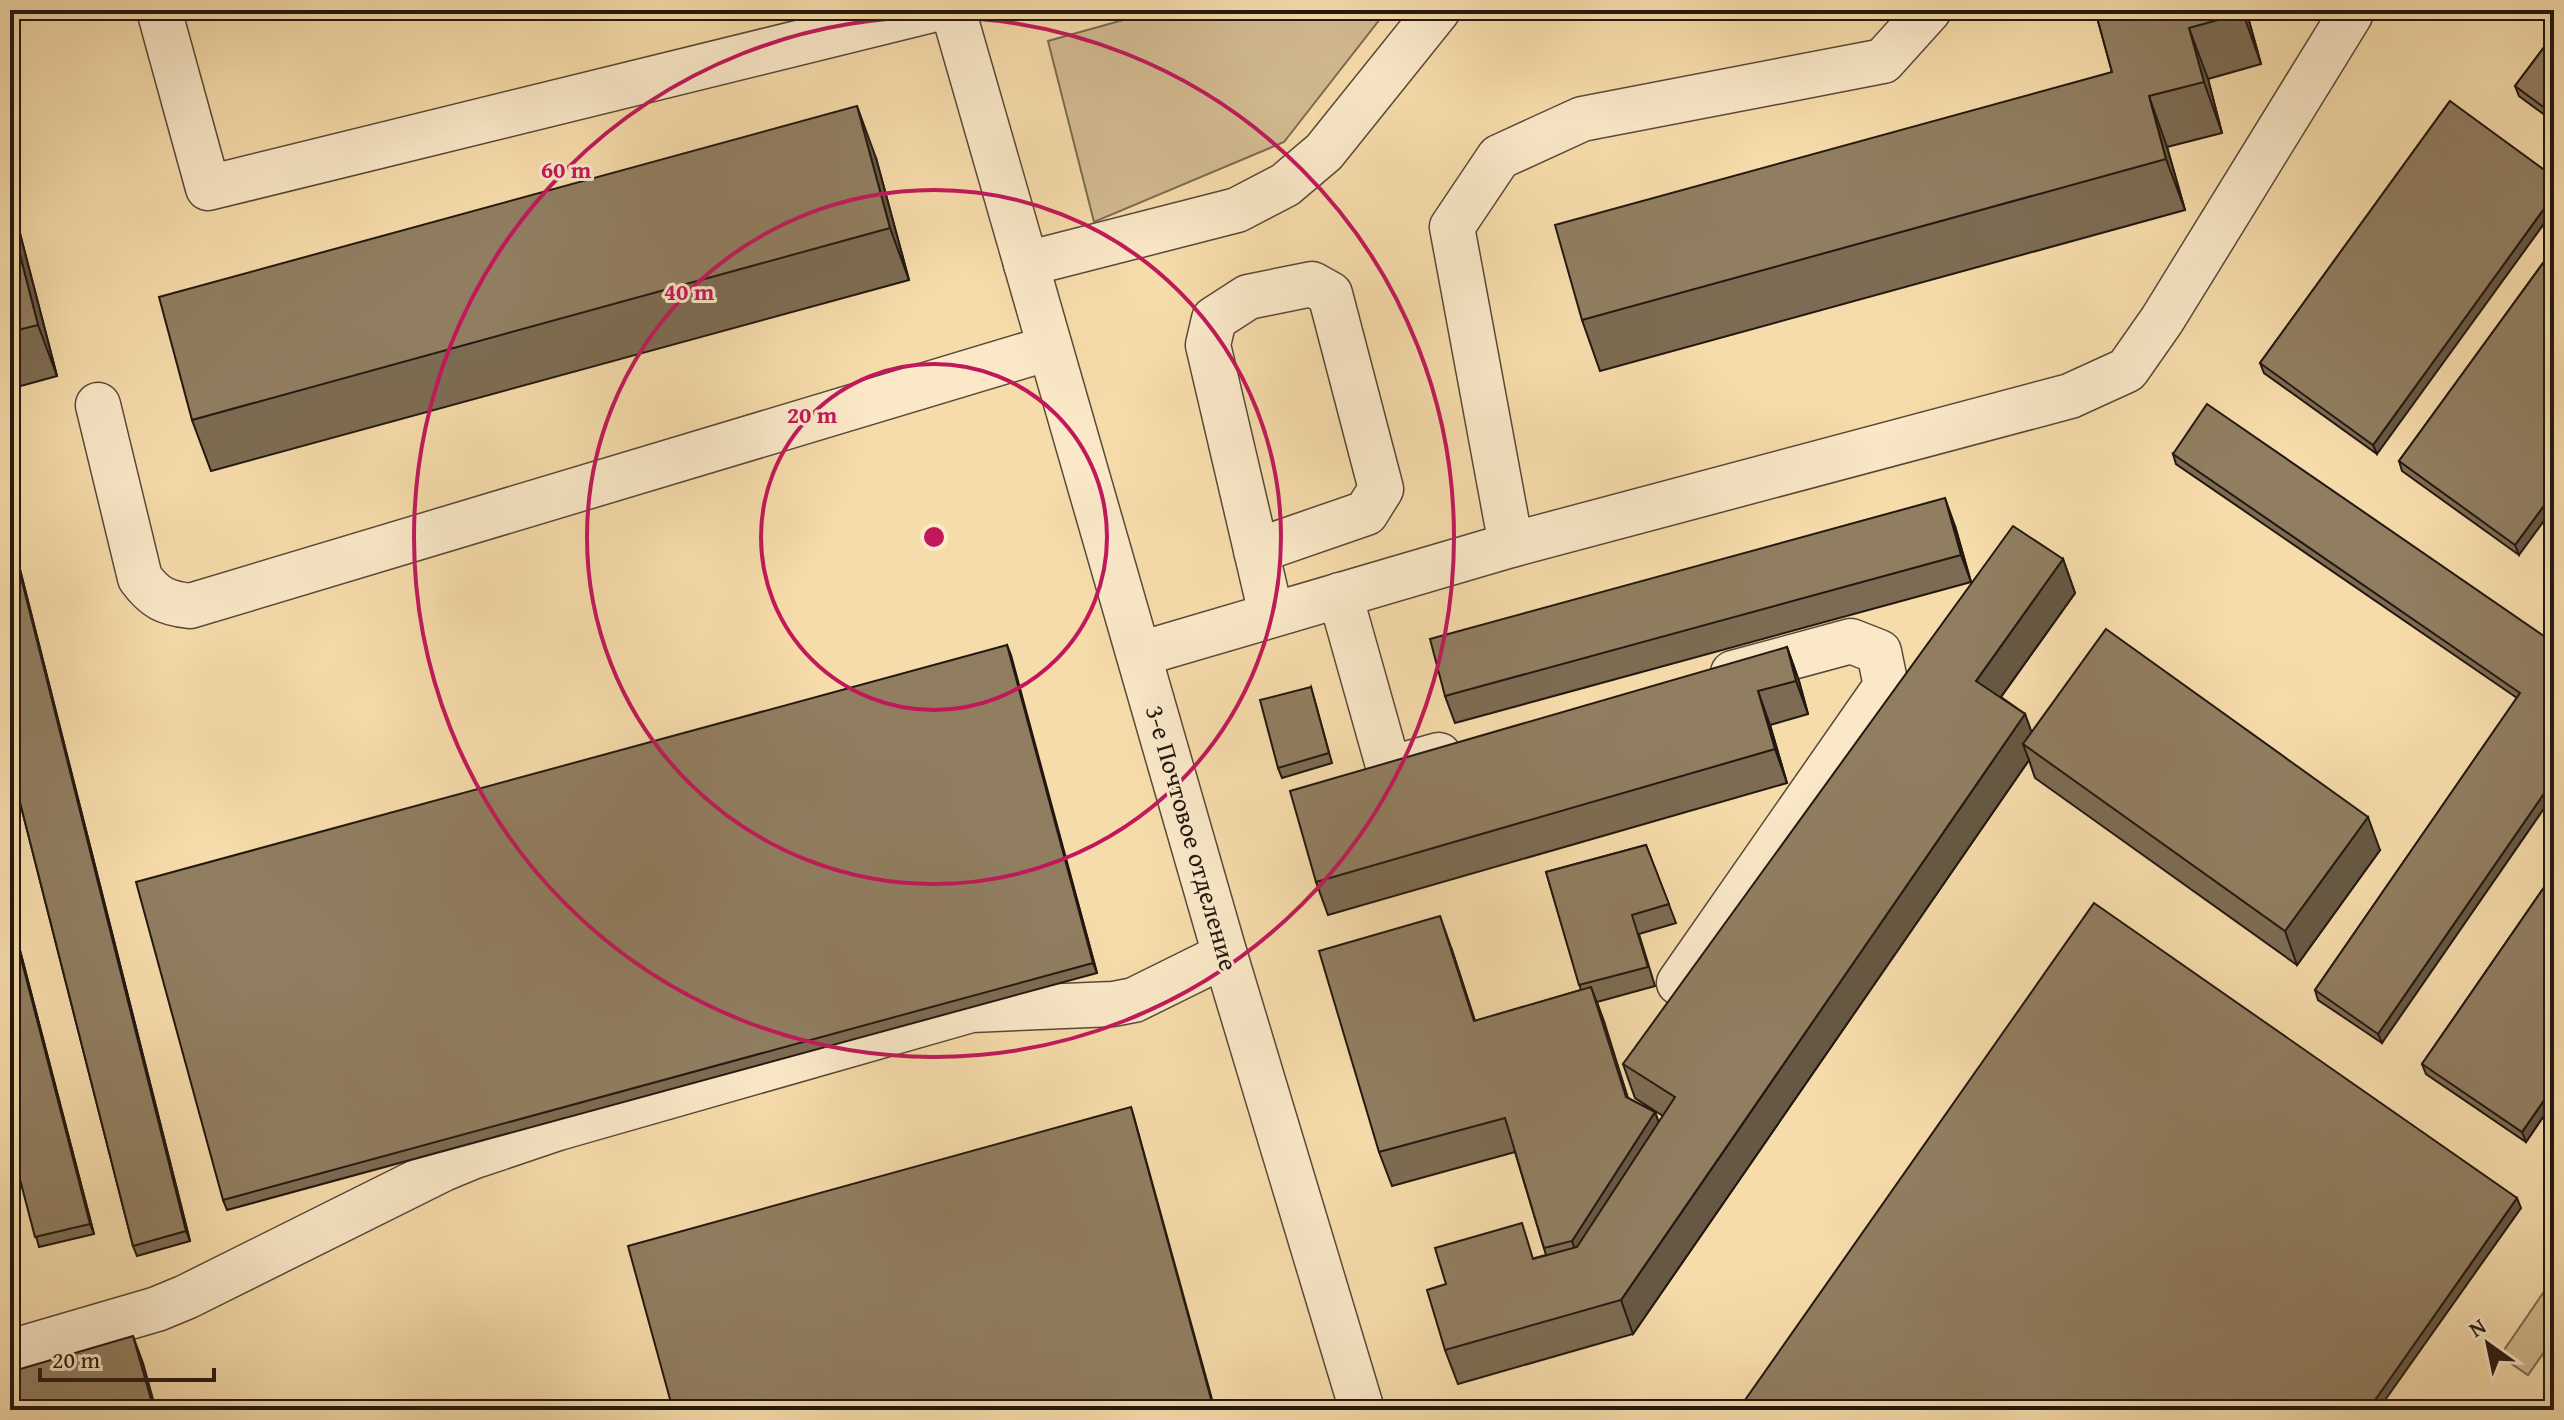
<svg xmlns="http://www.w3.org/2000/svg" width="2564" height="1420" font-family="'Gentium Book Plus',serif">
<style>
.green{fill:#d3bb91;stroke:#7b6a51;stroke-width:2}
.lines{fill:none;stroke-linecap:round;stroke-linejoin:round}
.minor-casing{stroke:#584938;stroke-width:47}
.minor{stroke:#fae8c8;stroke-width:44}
.wall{fill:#7d6c53;stroke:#231811;stroke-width:2}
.shaded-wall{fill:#665844;stroke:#231811;stroke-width:2}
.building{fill:#917e61;stroke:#231811;stroke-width:2}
.ring{fill:none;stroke:#c2185b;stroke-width:4}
.labels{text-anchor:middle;stroke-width:6;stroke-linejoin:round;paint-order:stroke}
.street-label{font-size:26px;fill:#231811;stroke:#fae8c8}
.centre{fill:#c2185b;stroke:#fae8c8;stroke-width:4}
.ring-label{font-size:24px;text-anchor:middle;font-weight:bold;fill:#c2185b;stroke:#fae8c8;stroke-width:6;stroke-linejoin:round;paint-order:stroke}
</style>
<rect width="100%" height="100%" fill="#f7dcab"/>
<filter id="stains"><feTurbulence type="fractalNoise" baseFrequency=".0025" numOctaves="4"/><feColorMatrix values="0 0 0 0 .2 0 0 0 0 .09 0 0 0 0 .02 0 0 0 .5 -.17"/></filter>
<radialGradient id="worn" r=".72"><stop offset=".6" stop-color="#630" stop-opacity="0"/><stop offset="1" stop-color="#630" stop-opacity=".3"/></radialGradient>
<g class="green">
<path d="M1159,10H1387L1284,142L1094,222L1048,41Z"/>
<path d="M2554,1277V1338L2528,1375L2500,1356Z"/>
</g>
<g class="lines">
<g class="minor-casing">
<g id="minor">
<path d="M159,10L208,188L932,10"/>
<path d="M953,10L1225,955L1362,1410"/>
<path d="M1026,264L1237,210L1285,185L1324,152L1438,10"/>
<path d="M98,405L140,578C155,598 165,603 190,606L1049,348"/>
<path d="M1511,545L2070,396L2127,370L2162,320L2350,15L2348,10"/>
<path d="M1256,551L1366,513L1381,489L1330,294L1312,284L1248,297L1214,319L1208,345L1271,614"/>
<path d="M1340,595L1389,769L1439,755"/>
<path d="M1140,654L1511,545L1452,227L1499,157L1582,119L1883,61L1929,10"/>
<path d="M1679,983L1886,686L1879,652L1851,641L1733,673"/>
<path d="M10,1352L157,1309L186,1297L443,1169L472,1157L558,1128L971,1010L1113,1004L1134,1000L1225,955"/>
</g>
</g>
<use href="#minor" class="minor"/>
</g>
<g class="wall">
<path d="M2095,10H2246L2261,64L2208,79L2222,133L2167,147L2185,210L1600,371L1582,320L2112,72Z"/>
<path d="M2554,34V122L2519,96L2515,86Z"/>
<path d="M2450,101L2377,454L2264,373L2260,363Z"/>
<path d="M876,158L909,280L211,471L192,420Z"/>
<path d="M10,195L57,376L10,389Z"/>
<path d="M2554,248L2519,555L2402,471L2399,461Z"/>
<path d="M2173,454L2554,643L2382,1043L2318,1000L2315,990L2517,698L2176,464Z"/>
<path d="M1955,526L1971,582L1455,723L1445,696Z"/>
<path d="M10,530L190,1241L137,1256L133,1246L10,763Z"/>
<path d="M2063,559L2075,593L2001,697L2025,714L2031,732L2380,850L2297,965L2035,778L2029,760L1633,1334L1458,1384L1445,1350L1535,1258L1546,1255L1515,1152L1392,1186L1379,1152L1452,950L1475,1021L1581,990L1546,872L1646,845L1676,923L1639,934L1655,986L1597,1002L1628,1098L1655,1112L1659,1123L1663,1116L1635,1098L1623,1064Z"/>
<path d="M1007,645L1097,973L227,1210L223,1200Z"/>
<path d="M1787,647L1799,681L1808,714L1770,725L1787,783L1328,915L1316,882Z"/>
<path d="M1311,687L1332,763L1282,778L1278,768Z"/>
<path d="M2554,873V1101L2526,1142L2426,1074L2422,1064Z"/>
<path d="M10,912L94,1234L39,1247L10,1141Z"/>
<path d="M10,1274L17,1300L10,1302Z"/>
</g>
<g class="shaded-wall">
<path d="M2242,10H2246L2261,64L2243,13Z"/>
<path d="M2189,28L2208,79L2222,133L2204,82Z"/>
<path d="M2149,96L2167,147L2185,210L2166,159Z"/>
<path d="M857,106L876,158L909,280L890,228Z"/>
<path d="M10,195L57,376L38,325L10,216Z"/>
<path d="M2554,195V210L2377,454L2373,445Z"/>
<path d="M2554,492V507L2519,555L2515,545Z"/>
<path d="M1945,498L1955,526L1971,582L1961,555Z"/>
<path d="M10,530L190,1241L186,1231L10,534Z"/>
<path d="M2063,559L2075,593L1988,715L1976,681Z"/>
<path d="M1007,645L1011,655L1097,973L1093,963Z"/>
<path d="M1787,647L1799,681L1808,714L1796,681Z"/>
<path d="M1758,691L1770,725L1787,783L1775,749Z"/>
<path d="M2025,714L2037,747L2023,744L2029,760L1633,1334L1621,1300Z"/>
<path d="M2554,779V794L2382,1043L2378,1034Z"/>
<path d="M2368,817L2380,850L2297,965L2285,931Z"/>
<path d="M10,912L94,1234L90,1224L10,916Z"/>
<path d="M1440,916L1452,950L1486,1055L1474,1021Z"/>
<path d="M1591,987L1604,1021L1638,1131L1626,1097Z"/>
<path d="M2554,1086V1101L2526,1142L2522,1132Z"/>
<path d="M1131,1107L1134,1117L1215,1410H1214Z"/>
<path d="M1655,1112L1667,1145L1585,1275L1572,1241Z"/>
<path d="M2517,1198L2521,1208L2378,1410H2368Z"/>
<path d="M133,1336L143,1363L156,1410H154Z"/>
</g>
<g class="building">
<path d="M2095,10H2242L2243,13L2189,28L2204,82L2149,96L2166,159L1582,320L1555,225L2112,72Z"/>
<path d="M2554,34V115L2515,86Z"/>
<path d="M2450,101L2554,177V195L2373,445L2260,363Z"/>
<path d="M857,106L890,228L192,420L159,297Z"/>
<path d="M10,216L38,325L10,332Z"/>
<path d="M2554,248V492L2515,545L2399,461Z"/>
<path d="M2207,404L2554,643V779L2378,1034L2315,990L2520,693L2173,454Z"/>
<path d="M1945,498L1961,555L1445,696L1430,639Z"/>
<path d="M2013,526L2063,559L1976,681L2025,714L1621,1300L1445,1350L1427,1290L1446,1284L1435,1248L1522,1223L1533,1259L1577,1247L1675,1097L1623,1064Z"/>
<path d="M10,534L186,1231L133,1246L10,763Z"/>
<path d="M2554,582V591L2550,588Z"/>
<path d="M2106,629L2368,817L2285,931L2023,744Z"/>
<path d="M1007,645L1093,963L223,1200L136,882Z"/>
<path d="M1787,647L1796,681L1758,691L1775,749L1316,882L1290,791Z"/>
<path d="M1311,687L1329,753L1278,768L1260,700Z"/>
<path d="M1646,845L1669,904L1632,915L1648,967L1579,985L1546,872Z"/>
<path d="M2554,873V1086L2522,1132L2422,1064Z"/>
<path d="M2094,903L2517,1198L2368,1410H1738Z"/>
<path d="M10,916L90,1224L35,1237L10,1141Z"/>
<path d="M1440,916L1474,1021L1591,987L1626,1097L1655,1112L1572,1241L1544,1248L1505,1118L1379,1152L1319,951Z"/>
<path d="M1131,1107L1214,1410H673L628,1246Z"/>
<path d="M10,1277L14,1290L10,1291Z"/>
<path d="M133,1336L154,1410H17L10,1386V1372Z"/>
</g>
<g class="ring">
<circle cx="934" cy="537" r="173"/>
<circle cx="934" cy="537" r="347"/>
<circle cx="934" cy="537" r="520"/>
</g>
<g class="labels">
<g class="street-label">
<text transform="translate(1192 838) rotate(74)" y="9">3-е Почтовое отделение</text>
</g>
</g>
<circle cx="934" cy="537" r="12" class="centre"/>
<g class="ring-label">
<text x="566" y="178">60 m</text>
<text x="689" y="300">40 m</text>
<text x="812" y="423">20 m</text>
</g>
<rect width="2564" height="1420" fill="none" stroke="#f7dcab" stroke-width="40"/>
<rect x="12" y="12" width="2540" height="1396" fill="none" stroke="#231811" stroke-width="4"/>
<rect x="20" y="20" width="2524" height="1380" fill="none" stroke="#231811" stroke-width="2"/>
<g transform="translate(2488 1344) rotate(327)" stroke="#fae8c8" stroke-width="6" paint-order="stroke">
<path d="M0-6L14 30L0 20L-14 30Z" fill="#231811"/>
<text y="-12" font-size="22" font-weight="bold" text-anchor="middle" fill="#231811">N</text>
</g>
<path d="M40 1368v12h174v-12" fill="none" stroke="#231811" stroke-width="4"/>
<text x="52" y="1368" font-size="24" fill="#231811" stroke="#fae8c8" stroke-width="6" paint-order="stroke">20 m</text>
<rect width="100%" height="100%" filter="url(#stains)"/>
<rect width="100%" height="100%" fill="url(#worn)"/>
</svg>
